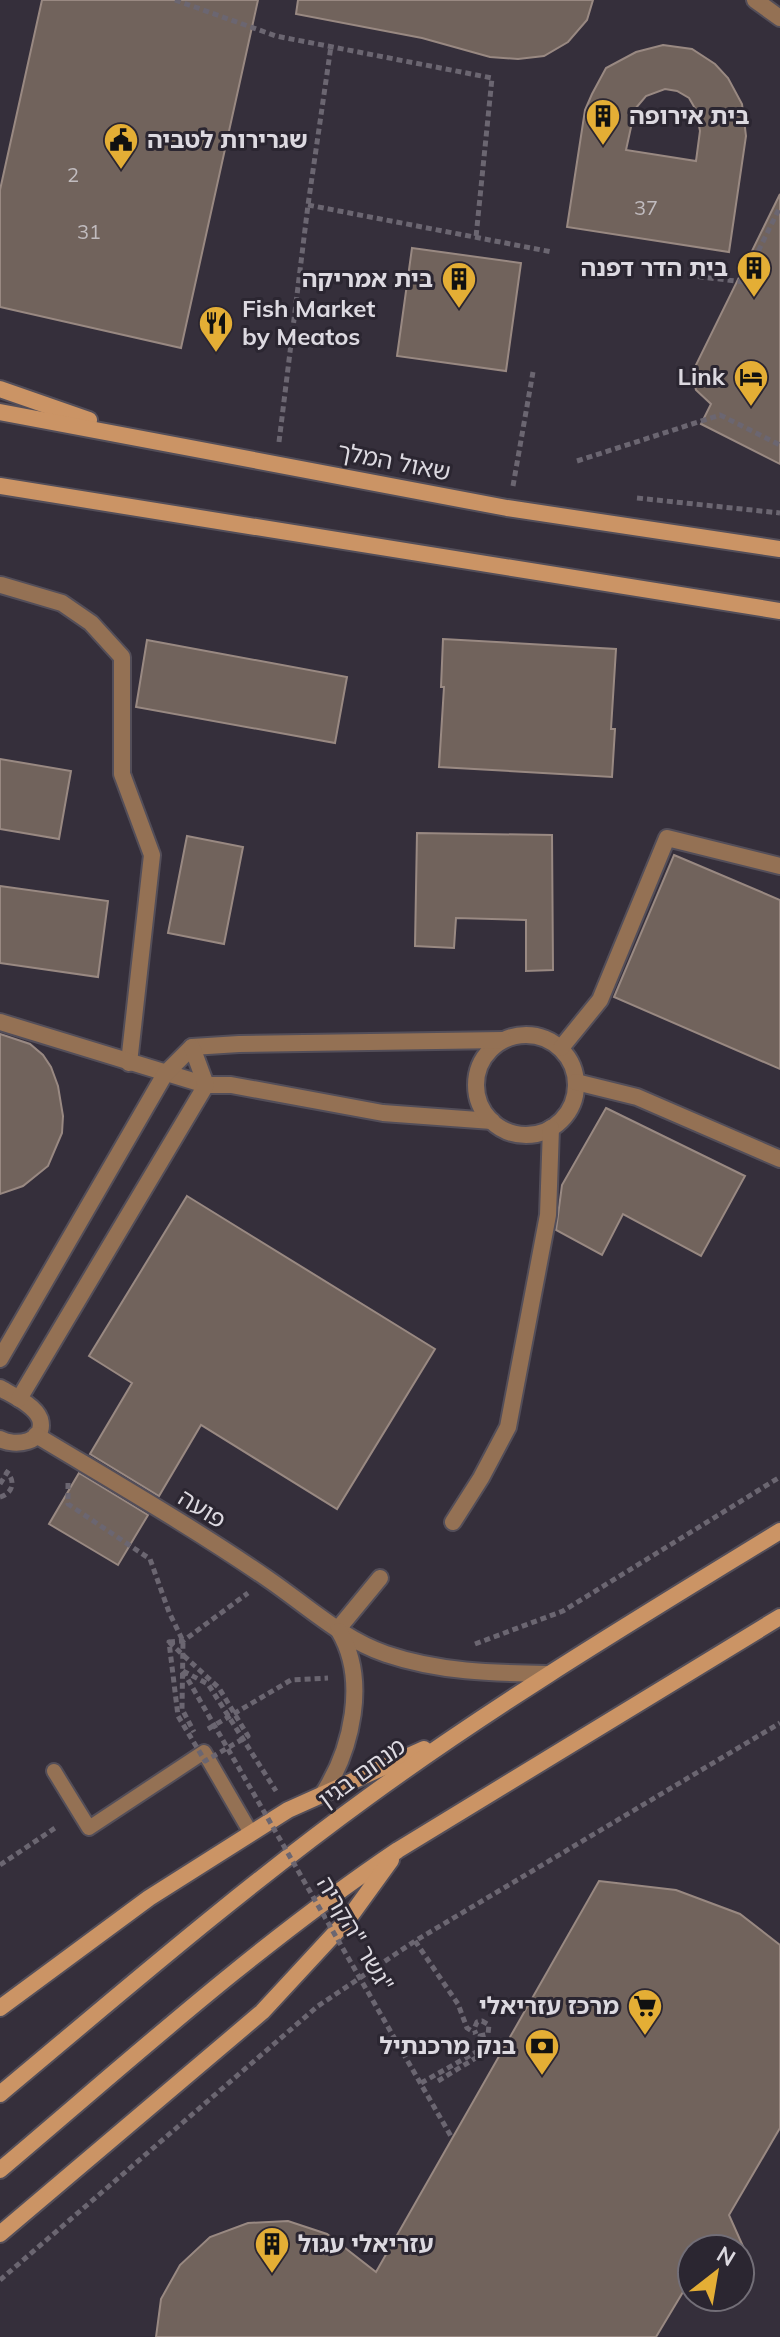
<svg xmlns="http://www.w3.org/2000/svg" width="780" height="2337" font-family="Mulish,'Noto Sans Hebrew',sans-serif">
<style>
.building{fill:#71635c;stroke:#998982;stroke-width:2;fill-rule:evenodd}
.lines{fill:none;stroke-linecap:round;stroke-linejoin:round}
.lane-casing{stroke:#534e59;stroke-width:18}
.street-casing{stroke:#534e59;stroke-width:20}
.secondary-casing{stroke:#534e59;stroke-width:20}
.path{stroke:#6b6671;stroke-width:5;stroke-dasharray:6 4;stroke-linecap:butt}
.lane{stroke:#947154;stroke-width:14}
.street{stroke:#947154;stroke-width:16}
.secondary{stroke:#cb9465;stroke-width:16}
.path-bridge{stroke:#6b6671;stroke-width:5;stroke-dasharray:6 4;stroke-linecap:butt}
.labels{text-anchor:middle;stroke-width:6;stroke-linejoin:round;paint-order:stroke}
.number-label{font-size:20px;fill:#c1bcbf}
.poi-label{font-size:24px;font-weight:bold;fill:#dcd9e0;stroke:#2b2631;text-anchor:end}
.street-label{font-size:24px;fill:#dcd9e0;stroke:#2b2631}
</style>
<rect width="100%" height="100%" fill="#352f3b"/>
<g class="building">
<path d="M42,0H258L181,348L0,307V190Z"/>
<path d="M298,0H593L587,20L568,42L544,56L518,59L490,57L422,38L296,14Z"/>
<path d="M663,45L692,49L715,64L728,78L742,104L746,136L729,252L567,227L585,110L592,94L606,68L636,52ZM665,89L677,91L689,98L696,110L700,131L696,161L626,150L635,109L646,96Z"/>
<path d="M780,194V464L701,424L711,404L696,390L692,373Z"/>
<path d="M412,248L521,263L506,371L397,356Z"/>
<path d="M443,639L616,649L611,729H615L612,777L439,767L444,687H441Z"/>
<path d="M147,640L347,677L335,743L136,707Z"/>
<path d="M0,759L71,771L59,839L0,829Z"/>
<path d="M417,833L552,835L553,970L526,971V920L456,918L454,948L415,946Z"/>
<path d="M187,836L243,847L224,944L168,933Z"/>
<path d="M674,855L780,900V1069L614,997Z"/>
<path d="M0,886L108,901L98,977L0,963Z"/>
<path d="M0,1034L30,1044L43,1055L51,1067L58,1086L63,1116L62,1133L48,1166L23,1186L0,1194Z"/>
<path d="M606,1108L745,1176L701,1256L623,1214L602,1255L556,1230L562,1185Z"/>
<path d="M187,1196L435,1349L337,1509L201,1425L159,1496L90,1454L132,1383L89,1356Z"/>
<path d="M79,1473L148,1515L118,1565L49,1524Z"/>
<path d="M599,1881L676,1890L740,1914L780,1945V2128L729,2215L746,2253H740V2249H692V2277L656,2337H156L161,2299L180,2265L210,2237L248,2223L288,2221L327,2234L376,2272Z"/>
</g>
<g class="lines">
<g class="lane-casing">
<path id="lane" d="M54,1771L89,1828L204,1752L251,1833"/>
</g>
<g class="street-casing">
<g id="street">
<path d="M755,0L780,18"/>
<path d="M1,585L62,603L91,623L122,657V774L152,855L129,1063"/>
<path d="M0,1022L206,1085H231L383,1113L492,1121"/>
<circle cx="526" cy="1085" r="50"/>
<path d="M561,1048L600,1000L667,838L780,866"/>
<path d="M576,1082L637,1097L780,1159"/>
<path d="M0,1359L165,1074L192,1047L239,1044L503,1040"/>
<path d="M0,1388C12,1395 35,1405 40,1419C47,1443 14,1447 0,1439"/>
<path d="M19,1399L206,1085L192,1047"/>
<path d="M36,1435C114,1482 194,1528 268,1579C306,1605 342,1639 386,1654C439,1672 492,1673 547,1674"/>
<path d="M453,1522L481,1478L508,1427L548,1215L551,1128"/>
<path d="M338,1629L380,1578"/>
<path d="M323,1794C352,1749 368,1680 339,1631"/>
</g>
</g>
<g class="secondary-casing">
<g id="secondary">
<path d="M0,389L89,420"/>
<path d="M0,412L507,508L780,549"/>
<path d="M0,486L780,611"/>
<path d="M0,2008L149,1898L288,1810L424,1749"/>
<path d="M0,2094C121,1993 240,1890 368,1797C500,1701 640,1617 780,1531"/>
<path d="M0,2170C130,2060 257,1945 398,1850L780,1617"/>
<path d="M0,2234L262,2012L349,1918L391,1860"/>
</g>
</g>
<g class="path">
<path d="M175,0L276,36L492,78L476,237"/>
<path d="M308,205L552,252"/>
<path d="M678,274L743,282L780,207"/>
<path d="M279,442L308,205L331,46"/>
<path d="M577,461L720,415L780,445"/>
<path d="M513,486L533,372"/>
<path d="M637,498L780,513"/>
<path d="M68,1483V1504L150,1559L169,1612L183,1641L182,1709L194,1732"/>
<path d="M0,1484L10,1468"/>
<path d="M0,1497C14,1493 16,1479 5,1471"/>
<path d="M169,1642L183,1641L248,1593"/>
<path d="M475,1644L563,1611L780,1477"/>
<path d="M183,1671L208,1684L276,1791"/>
<path d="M208,1729L291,1680L328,1678"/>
<path d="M0,1865L58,1826"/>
<path d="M415,1941L458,2004L467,2028L475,2033"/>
<path d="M438,2081L484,2053"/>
<path d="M421,2083L478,2051L480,2036L488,2034L489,2025L482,2021L477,2022L474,2029L476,2034"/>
<path d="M0,2280L318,2006L415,1941L780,1723"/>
</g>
<use href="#lane" class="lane"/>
<use href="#street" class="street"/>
<use href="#secondary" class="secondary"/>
<g class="path-bridge">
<path d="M169,1642L219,1688L248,1736L205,1761L178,1716Z"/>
<path d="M183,1671L452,2138"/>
</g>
</g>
<defs>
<g id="building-pin" transform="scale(1.8)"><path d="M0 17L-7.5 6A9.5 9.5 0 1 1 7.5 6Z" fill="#e4ae35" stroke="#2b2631"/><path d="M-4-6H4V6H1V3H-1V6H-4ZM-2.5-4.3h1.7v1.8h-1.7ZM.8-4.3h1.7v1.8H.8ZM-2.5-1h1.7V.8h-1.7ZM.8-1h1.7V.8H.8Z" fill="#111"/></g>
<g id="civic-pin" transform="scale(1.8)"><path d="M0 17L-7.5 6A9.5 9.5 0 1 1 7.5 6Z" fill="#e4ae35" stroke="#2b2631"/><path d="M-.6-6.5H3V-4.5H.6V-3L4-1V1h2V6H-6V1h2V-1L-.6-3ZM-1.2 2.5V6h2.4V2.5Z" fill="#111"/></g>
<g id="restaurant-pin" transform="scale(1.8)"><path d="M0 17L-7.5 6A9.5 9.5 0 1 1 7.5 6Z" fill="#e4ae35" stroke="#2b2631"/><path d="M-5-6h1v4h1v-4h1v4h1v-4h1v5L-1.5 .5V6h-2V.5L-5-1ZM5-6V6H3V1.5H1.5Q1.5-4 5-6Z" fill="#111"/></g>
<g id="hotel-pin" transform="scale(1.8)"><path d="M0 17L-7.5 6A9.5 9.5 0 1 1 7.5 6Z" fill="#e4ae35" stroke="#2b2631"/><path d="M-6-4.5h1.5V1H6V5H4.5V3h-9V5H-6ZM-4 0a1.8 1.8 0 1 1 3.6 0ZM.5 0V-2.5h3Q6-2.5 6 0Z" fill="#111"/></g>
<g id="supermarket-pin" transform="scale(1.8)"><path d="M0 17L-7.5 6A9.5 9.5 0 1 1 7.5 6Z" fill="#e4ae35" stroke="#2b2631"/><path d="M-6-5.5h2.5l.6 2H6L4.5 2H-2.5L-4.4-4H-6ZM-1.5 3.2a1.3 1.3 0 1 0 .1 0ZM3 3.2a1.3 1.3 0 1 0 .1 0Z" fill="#111"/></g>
<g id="bank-pin" transform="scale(1.8)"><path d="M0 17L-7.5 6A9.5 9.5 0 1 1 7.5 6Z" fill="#e4ae35" stroke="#2b2631"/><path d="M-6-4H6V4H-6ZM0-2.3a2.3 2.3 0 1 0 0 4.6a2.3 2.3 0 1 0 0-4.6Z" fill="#111"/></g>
</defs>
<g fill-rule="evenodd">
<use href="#building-pin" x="603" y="116"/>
<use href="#civic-pin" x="121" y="140"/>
<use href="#building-pin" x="754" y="268"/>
<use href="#building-pin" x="459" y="279"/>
<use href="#restaurant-pin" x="216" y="323"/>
<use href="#hotel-pin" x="751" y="377"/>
<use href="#supermarket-pin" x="645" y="2006"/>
<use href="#bank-pin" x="542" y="2046"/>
<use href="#building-pin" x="272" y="2244"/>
</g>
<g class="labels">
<g class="number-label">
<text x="73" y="182">2</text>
<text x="646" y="215">37</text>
<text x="89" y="239">31</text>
</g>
<g class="poi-label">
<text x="629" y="124" text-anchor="start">בית אירופה</text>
<text x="147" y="148" text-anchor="start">שגרירות לטביה</text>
<text x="728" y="276">בית הדר דפנה</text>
<text x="433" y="287">בית אמריקה</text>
<text x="242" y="317" text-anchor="start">Fish Market<tspan x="242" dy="28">by Meatos</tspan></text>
<text x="725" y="385">Link</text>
<text x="619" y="2014">מרכז עזריאלי</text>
<text x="516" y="2054">בנק מרכנתיל</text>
<text x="298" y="2252" text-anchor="start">עזריאלי עגול</text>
</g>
<g class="street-label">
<text transform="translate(394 462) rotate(11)" y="8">שאול המלך</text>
<text transform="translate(202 1509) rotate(32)" y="8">פועה</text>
<text transform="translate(362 1773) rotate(-36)" y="8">מנחם בגין</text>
<text transform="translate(355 1934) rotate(60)" y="8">גשר "הקריה"</text>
</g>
</g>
<g transform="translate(716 2273) rotate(31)"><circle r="38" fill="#2b2631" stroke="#726e77" stroke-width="2"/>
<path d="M0-6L14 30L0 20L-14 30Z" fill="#e4ae35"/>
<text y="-12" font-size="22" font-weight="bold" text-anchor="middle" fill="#dcd9e0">N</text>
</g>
</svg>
